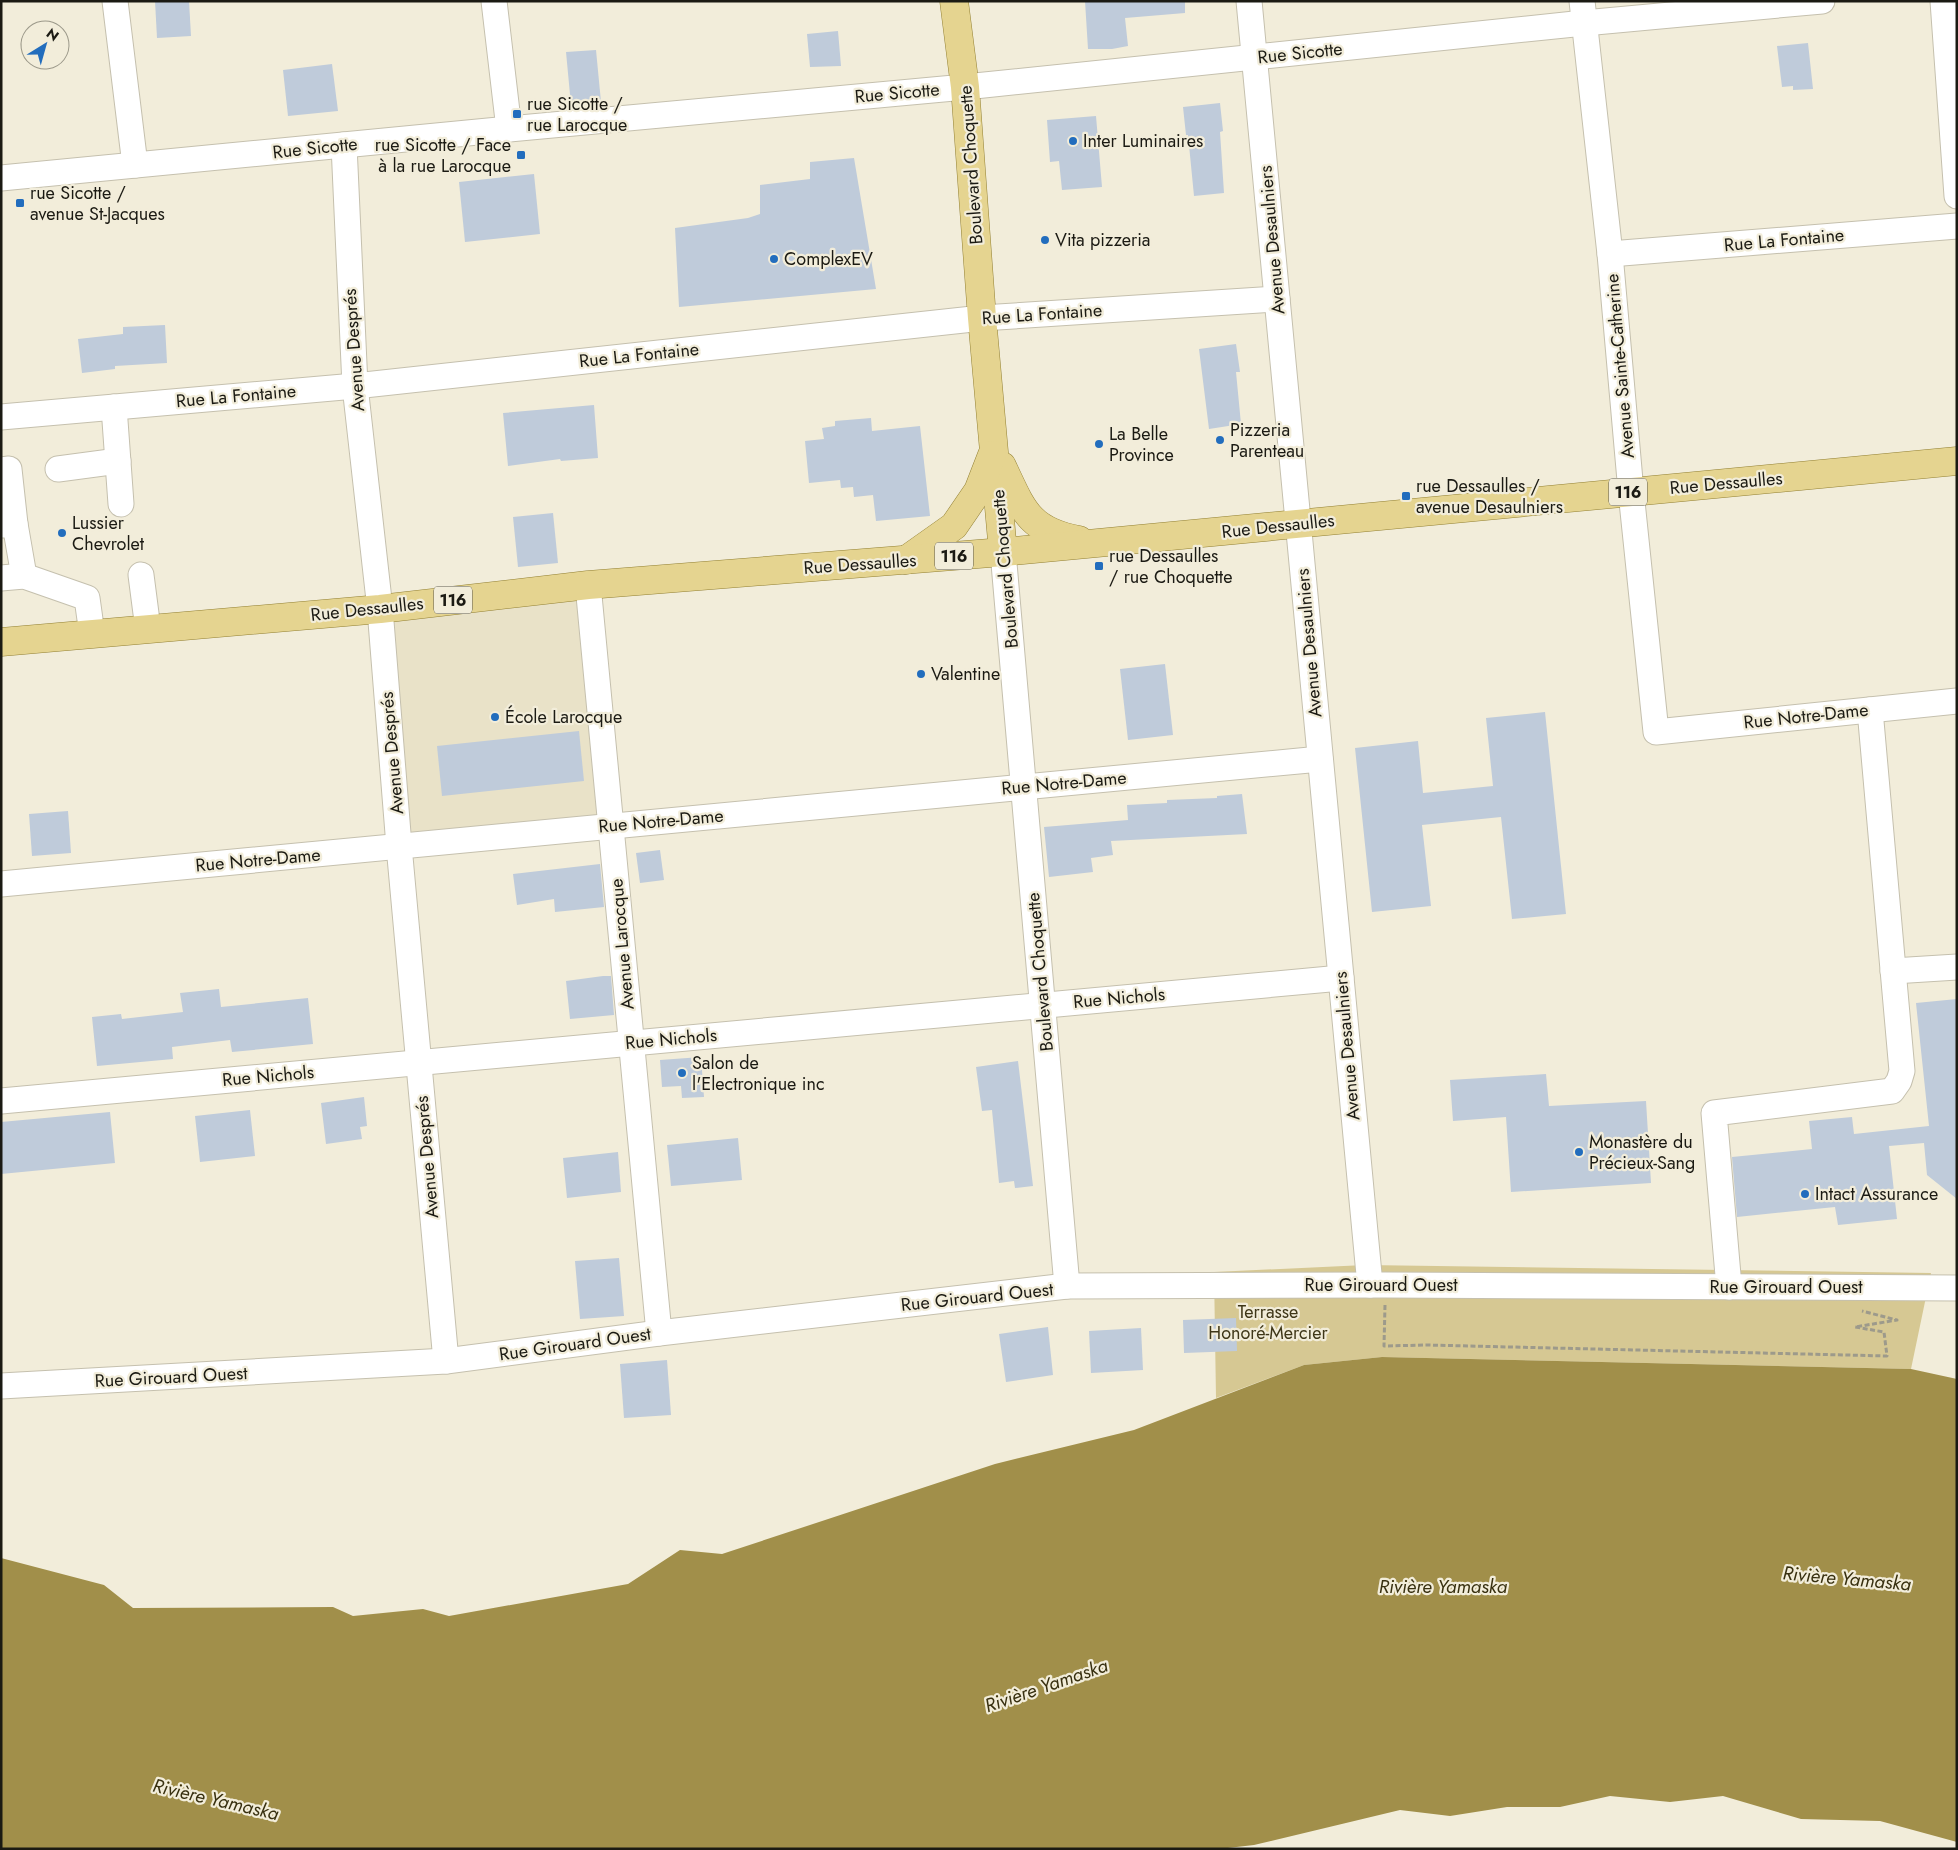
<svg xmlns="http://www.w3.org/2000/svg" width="1958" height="1850" font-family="Jost,sans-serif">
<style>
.built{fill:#e9e2c8}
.green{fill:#d6c893}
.water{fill:#a18f4a}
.building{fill:#bfcbda}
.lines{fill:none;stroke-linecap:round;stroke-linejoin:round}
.minor-casing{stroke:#c5c0ae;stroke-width:27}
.major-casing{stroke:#938134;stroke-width:29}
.path{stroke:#9d9a8b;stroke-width:3;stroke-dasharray:5 2.5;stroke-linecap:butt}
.minor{stroke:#fff;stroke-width:25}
.major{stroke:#e5d490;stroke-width:28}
.poi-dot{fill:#226dbd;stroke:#f2edda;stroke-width:2}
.labels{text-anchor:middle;stroke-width:4.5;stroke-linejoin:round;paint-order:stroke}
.shield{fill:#f2edda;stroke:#5c594f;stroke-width:1}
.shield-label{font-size:16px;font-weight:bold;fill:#1b1a13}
.street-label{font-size:18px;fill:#1b1a13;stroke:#f2edda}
.poi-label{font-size:18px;fill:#1b1a13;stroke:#f2edda;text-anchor:start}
.park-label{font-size:18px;fill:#3f3718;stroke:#f2edda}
.water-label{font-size:19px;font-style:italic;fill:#383010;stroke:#f2edda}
</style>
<rect width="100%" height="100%" fill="#f2edda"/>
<path class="built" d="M588,585L611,826L399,846L380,609Z"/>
<path class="green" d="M1365,1265L1931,1273L1911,1369L1382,1357L1304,1365L1216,1398L1214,1272Z"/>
<path class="water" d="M1382,1357L1911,1369L1957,1379V1842L1880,1821L1801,1819L1723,1796L1670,1802L1610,1796L1560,1807H1507L1450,1816L1400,1810L1254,1845L1219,1849H1V1558L104,1585L133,1608L333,1607L353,1616L423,1609L449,1616L628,1584L680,1550L722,1554L995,1464L1134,1430L1304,1365Z"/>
<g class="building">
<path d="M155,1H189L191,36L157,38Z"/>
<path d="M1085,1H1185V13L1125,18L1128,46L1112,49H1088Z"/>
<path d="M838,31L841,66L810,67L807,34Z"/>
<path d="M1808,43L1813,89L1793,90V86L1782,87L1777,46Z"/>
<path d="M596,50L601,102L571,105L566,52Z"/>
<path d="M332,64L338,111L288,116L283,70Z"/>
<path d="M1220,103L1223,131L1220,132L1224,193L1194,196L1188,135H1186L1183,107Z"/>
<path d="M1096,116L1102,187L1062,190L1059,161L1050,162L1047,120Z"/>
<path d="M854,158L876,289L679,307L675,228L748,218L760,214V185L810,179V162Z"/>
<path d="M534,174L540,234L465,242L459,182Z"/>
<path d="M165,325L167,363L115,366V369L82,373L78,339L123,334V327Z"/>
<path d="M1236,344L1240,372H1236L1241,424L1209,429L1199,349Z"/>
<path d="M594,405L598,458L561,461L560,459L508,466L503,413Z"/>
<path d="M871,418L872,431L920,426L930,516L876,521L873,495L854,497L853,487L841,488L840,480L809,483L805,441L824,439L822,428L835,426V421Z"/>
<path d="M553,513L558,563L518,567L513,517Z"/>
<path d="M1165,664L1173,735L1128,740L1120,669Z"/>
<path d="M1545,712L1566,914L1512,919L1501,817L1422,825L1431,906L1372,912L1355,748L1418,741L1423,793L1493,786L1486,718Z"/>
<path d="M579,731L584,781L442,796L437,746Z"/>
<path d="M1242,794L1247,834L1111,841L1113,855L1091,858L1093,872L1049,877L1044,827L1128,820L1127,805L1167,803V800L1217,798V796Z"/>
<path d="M68,811L71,853L32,856L29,814Z"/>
<path d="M660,850L664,880L640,883L636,853Z"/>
<path d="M600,864L604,907L555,912L554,899L517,905L513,874Z"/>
<path d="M603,976H611L614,1015L570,1019L566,981Z"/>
<path d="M219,989L221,1007L308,998L313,1044L232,1052L230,1040L172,1047L173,1059L97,1066L92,1017L121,1014L122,1019L183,1012L180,993Z"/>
<path d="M1957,999V1199L1927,1175L1924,1143L1889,1146L1897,1219L1838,1225L1835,1207L1737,1217L1732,1157L1812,1149L1809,1121L1852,1117L1854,1134L1929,1126L1916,1003Z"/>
<path d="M701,1057L704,1097L682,1098L681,1086L662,1087L660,1060Z"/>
<path d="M1018,1061L1033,1186L1015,1188L1014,1181L999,1183L992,1110L982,1111L976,1067Z"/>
<path d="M1546,1074L1549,1106L1646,1101L1651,1183L1511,1192L1506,1117L1453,1121L1450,1080Z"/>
<path d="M364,1097L367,1126L360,1127L362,1139L326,1144L321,1103Z"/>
<path d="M250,1110L255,1156L200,1162L195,1116Z"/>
<path d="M110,1112L115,1163L1,1174V1122Z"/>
<path d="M738,1138L742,1180L671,1186L667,1145Z"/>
<path d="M618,1152L621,1192L567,1198L563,1158Z"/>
<path d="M619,1258L624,1316L580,1319L575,1261Z"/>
<path d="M1236,1318L1237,1351L1184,1353L1183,1320Z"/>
<path d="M1048,1327L1053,1375L1006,1382L999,1334Z"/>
<path d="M1141,1328L1143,1370L1091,1373L1089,1331Z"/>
<path d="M667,1360L671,1415L624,1418L620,1364Z"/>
</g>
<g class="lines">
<g class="minor-casing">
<g id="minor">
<path d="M115,1L135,165"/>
<path d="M494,1L509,129"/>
<path d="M1249,1L1370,1285"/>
<path d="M1582,1L1610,254L1631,492L1656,732L1957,701"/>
<path d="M1943,1L1957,196"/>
<path d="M344,145L355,386L380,609L399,846L446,1361"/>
<path d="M1,178L509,129L965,87L1584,23L1822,1"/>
<path d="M1610,254L1957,226"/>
<path d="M114,407L121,504"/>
<path d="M1,417L355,386L982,318L1277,299"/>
<path d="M58,469L118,461"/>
<path d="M1,470L9,469L15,524"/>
<path d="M1,525L15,524L24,576"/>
<path d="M1003,552L1067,1286"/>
<path d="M141,575L148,629"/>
<path d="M1,578L24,576L87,598L92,634"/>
<path d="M588,585L659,1333"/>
<path d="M1,884L1320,759"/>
<path d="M1893,971L1957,967"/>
<path d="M1,1101L1341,978"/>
<path d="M1729,1287L1714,1113L1892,1091L1899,1081L1902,1071L1870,710"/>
<path d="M1,1386L446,1361L659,1333L1067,1286L1385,1285L1957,1288"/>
</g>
</g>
<g class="major-casing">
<g id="major">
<path d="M954,1L965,87L982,318L1003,552"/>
<path d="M1002,466C1022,508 1028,531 1079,540"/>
<path d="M906,560L954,526L978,491L992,455"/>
<path d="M1,642L380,609L588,585L1003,552L1957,461"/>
</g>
</g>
<path class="path" d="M1385,1305L1384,1346L1427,1345L1887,1356L1884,1332L1855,1327L1897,1320L1862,1311"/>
<use href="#minor" class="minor"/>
<use href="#major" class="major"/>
</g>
<g class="poi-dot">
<rect x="512" y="109" width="10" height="10" rx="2.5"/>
<circle cx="1073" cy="141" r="5"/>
<rect x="516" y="150" width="10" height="10" rx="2.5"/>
<rect x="15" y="198" width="10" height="10" rx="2.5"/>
<circle cx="1045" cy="240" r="5"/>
<circle cx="774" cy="259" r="5"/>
<circle cx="1220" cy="440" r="5"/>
<circle cx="1099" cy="444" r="5"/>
<rect x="1401" y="491" width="10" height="10" rx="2.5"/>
<circle cx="62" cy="533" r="5"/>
<rect x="1094" y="561" width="10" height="10" rx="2.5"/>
<circle cx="921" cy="674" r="5"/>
<circle cx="495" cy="717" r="5"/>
<circle cx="682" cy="1073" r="5"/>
<circle cx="1579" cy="1152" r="5"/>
<circle cx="1805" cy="1194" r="5"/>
</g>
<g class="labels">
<g class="shield">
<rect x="1609" y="478.5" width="38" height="27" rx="4"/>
<rect x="935" y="542.5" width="38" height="27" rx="4"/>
<rect x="434" y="586.5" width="38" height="27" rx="4"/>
</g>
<g class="shield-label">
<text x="1628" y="498">116</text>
<text x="954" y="562">116</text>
<text x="453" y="606">116</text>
</g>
<g class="street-label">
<text transform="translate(1300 53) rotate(-6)" y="6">Rue Sicotte</text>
<text transform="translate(897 93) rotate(-5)" y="6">Rue Sicotte</text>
<text transform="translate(315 148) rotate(-6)" y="6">Rue Sicotte</text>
<text transform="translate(971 165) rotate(-94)" y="6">Boulevard Choquette</text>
<text transform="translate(1272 240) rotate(-95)" y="6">Avenue Desaulniers</text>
<text transform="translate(1784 240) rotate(-5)" y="6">Rue La Fontaine</text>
<text transform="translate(1042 314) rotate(-4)" y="6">Rue La Fontaine</text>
<text transform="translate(354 350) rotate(-94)" y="6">Avenue Després</text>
<text transform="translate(639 355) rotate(-6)" y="6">Rue La Fontaine</text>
<text transform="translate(1620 366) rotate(-95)" y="6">Avenue Sainte-Catherine</text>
<text transform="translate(236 396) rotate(-5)" y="6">Rue La Fontaine</text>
<text transform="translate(1726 483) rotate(-5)" y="6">Rue Dessaulles</text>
<text transform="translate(1278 526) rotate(-6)" y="6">Rue Dessaulles</text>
<text transform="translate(860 564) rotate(-4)" y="6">Rue Dessaulles</text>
<text transform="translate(1005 569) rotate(-95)" y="6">Boulevard Choquette</text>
<text transform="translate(367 609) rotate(-6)" y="6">Rue Dessaulles</text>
<text transform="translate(1309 643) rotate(-95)" y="6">Avenue Desaulniers</text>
<text transform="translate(1806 716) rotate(-6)" y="6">Rue Notre-Dame</text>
<text transform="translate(392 753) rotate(-95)" y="6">Avenue Després</text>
<text transform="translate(1064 783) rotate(-5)" y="6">Rue Notre-Dame</text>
<text transform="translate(661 821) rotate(-5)" y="6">Rue Notre-Dame</text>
<text transform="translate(258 860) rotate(-5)" y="6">Rue Notre-Dame</text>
<text transform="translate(622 944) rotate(-95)" y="6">Avenue Larocque</text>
<text transform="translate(1040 972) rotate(-95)" y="6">Boulevard Choquette</text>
<text transform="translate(1119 998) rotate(-5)" y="6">Rue Nichols</text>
<text transform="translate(671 1039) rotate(-5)" y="6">Rue Nichols</text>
<text transform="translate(1347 1046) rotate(-95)" y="6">Avenue Desaulniers</text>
<text transform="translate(268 1076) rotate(-5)" y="6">Rue Nichols</text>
<text transform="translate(427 1157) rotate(-95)" y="6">Avenue Després</text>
<text x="1381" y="1291">Rue Girouard Ouest</text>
<text x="1786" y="1293">Rue Girouard Ouest</text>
<text transform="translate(977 1297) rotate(-6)" y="6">Rue Girouard Ouest</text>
<text transform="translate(575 1344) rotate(-8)" y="6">Rue Girouard Ouest</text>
<text transform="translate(171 1377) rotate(-3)" y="6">Rue Girouard Ouest</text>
</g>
<g class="poi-label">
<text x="527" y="110">rue Sicotte /<tspan x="527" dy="21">rue Larocque</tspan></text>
<text x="1083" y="147">Inter Luminaires</text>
<text x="511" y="151" text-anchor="end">rue Sicotte / Face<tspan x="511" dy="21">à la rue Larocque</tspan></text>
<text x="30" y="199">rue Sicotte /<tspan x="30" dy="21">avenue St-Jacques</tspan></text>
<text x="1055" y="246">Vita pizzeria</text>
<text x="784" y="265">ComplexEV</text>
<text x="1230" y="436">Pizzeria<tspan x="1230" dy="21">Parenteau</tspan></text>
<text x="1109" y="440">La Belle<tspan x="1109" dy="21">Province</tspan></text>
<text x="1416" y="492">rue Dessaulles /<tspan x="1416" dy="21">avenue Desaulniers</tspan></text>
<text x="72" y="529">Lussier<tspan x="72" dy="21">Chevrolet</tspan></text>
<text x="1109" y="562">rue Dessaulles<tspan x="1109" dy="21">/ rue Choquette</tspan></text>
<text x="931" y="680">Valentine</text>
<text x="505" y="723">École Larocque</text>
<text x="692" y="1069">Salon de<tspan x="692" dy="21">l'Electronique inc</tspan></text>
<text x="1589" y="1148">Monastère du<tspan x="1589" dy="21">Précieux-Sang</tspan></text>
<text x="1815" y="1200">Intact Assurance</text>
</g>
<g class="park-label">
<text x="1268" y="1318">Terrasse<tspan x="1268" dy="21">Honoré-Mercier</tspan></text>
</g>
<g class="water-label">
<text transform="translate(1847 1578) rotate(5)" y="7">Rivière Yamaska</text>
<text x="1443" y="1593">Rivière Yamaska</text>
<text transform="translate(1046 1685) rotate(-19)" y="7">Rivière Yamaska</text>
<text transform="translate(216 1799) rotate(13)" y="7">Rivière Yamaska</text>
</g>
</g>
<rect width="1958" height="1850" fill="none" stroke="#1b1a13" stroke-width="5"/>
<g transform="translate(45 45) rotate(37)"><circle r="24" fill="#f2edda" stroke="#9c998a"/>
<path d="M0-4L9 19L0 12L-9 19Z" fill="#226dbd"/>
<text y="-8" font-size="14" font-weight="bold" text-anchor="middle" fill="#1b1a13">N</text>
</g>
</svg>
